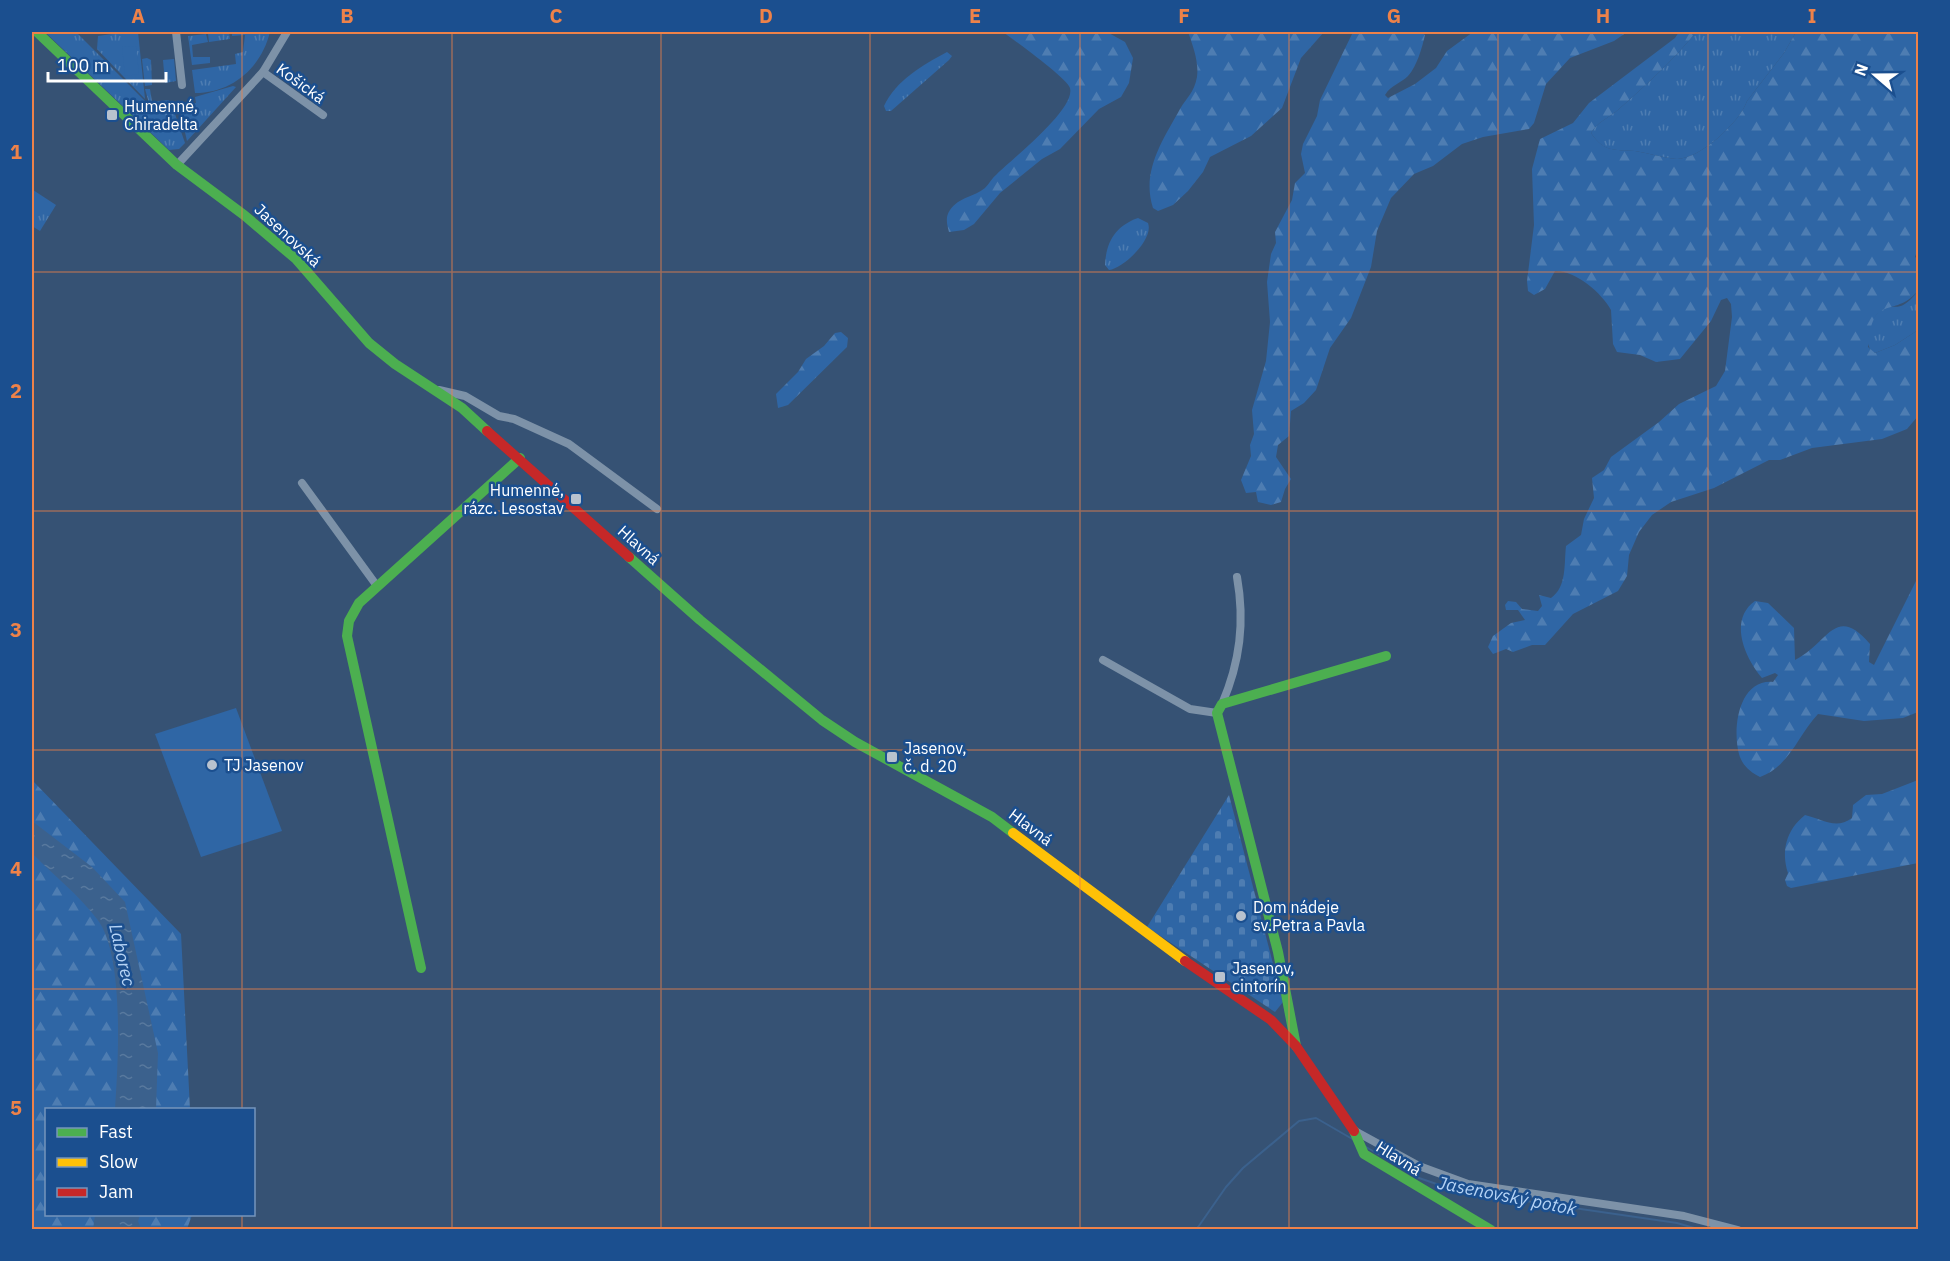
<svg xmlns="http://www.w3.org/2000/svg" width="1950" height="1261" font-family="'IBM Plex Sans',sans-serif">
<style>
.grass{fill:url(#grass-tufts)}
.forest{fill:url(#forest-firs)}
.cemetery{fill:url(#cemetery-stones)}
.pitch{fill:#2f66a5}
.water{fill:url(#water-ripples)}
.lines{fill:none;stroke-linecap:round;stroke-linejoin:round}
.stream{stroke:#3b618d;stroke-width:2}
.street{stroke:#7d92a8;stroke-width:8}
.fast{stroke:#4caf50;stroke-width:10}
.slow{stroke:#ffc107;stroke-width:10}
.jam{stroke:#c62828;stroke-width:10}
.grid{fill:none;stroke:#ee8249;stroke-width:1.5;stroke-opacity:0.55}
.poi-dot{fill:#b9c2ce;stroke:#1b4f8f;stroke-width:2}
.labels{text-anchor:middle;stroke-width:5;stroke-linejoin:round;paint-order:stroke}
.street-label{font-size:16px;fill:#fff;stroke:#1b4f8f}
.poi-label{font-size:16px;fill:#fff;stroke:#1b4f8f;text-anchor:start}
.water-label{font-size:18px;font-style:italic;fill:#b5d3f5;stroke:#1b4f8f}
.neatline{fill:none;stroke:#ee8249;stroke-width:2}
.grid-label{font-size:20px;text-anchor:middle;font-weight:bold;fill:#ee8249}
</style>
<defs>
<pattern id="grass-tufts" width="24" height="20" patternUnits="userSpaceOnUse" patternTransform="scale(1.5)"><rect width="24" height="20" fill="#2f66a5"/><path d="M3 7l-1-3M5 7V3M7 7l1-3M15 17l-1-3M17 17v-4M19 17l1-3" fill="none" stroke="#4e7db2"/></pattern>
<pattern id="forest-firs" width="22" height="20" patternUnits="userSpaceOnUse" patternTransform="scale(1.5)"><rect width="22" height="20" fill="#2f66a5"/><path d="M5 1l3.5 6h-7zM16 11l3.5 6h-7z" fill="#4e7db2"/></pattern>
<pattern id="cemetery-stones" width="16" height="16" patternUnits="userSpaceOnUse" patternTransform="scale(1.5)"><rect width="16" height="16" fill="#2f66a5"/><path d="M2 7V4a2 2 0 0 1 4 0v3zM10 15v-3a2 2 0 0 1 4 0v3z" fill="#4e7db2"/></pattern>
<pattern id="water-ripples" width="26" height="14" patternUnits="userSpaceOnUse" patternTransform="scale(1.5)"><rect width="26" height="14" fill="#3b618d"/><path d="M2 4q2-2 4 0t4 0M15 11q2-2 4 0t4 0" fill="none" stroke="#58799e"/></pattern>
</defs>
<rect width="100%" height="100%" fill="#365274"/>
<g class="grass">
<path d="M45,32H76L148,104L157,108H173L185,143L179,149L169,150Z"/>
<path d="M126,32H138L145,99L97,49L98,36Z"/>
<path d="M229,32L230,39L209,42L208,34Z"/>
<path d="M232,32H270C261,68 232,93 195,93L192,70L236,64L235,54L243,52L245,35L232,36Z"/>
<path d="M1696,32H1796L1784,53L1747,101C1740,122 1700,159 1677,159C1663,158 1649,153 1635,151C1613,149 1605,153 1591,133C1596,123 1610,117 1619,109C1646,85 1674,60 1696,32Z"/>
<path d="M206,34L208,42L192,45L193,57H210V63L192,65L188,36Z"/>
<path d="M947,52L952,56L949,60L891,111H886L884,106C896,80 923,65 947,52Z"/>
<path d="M147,58L151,60L152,85L145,86L142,59Z"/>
<path d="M174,59L176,81L165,83L163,60Z"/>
<path d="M233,86L236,87L187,141L179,106L196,103L195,97Z"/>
<path d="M145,89H150L152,102L169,100V106L149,103Z"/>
<path d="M33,190L56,205L40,231L32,226Z"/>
<path d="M1138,218L1148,223C1154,239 1124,268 1109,270L1105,265C1106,241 1116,226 1138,218Z"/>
<path d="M1918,291V330L1895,345L1875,353C1860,346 1871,316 1882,309C1888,305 1894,308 1901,306C1907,304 1914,296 1918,291Z"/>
</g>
<g class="forest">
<path d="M1003,32H1107L1125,42L1133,58L1129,83L1121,97L1099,109L1060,149L1042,159L1000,193L974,224L964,230L949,232C947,224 945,217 950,210C959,197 974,197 985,188C989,184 992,178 997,174C1011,160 1076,109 1070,88C1067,78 1015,41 1003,32Z"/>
<path d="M1188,32H1324L1301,58L1282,108L1251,136L1210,157L1203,172L1188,191L1173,205L1158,211L1153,208C1141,171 1163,140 1180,109C1187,97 1194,93 1197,77C1199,62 1193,46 1188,32Z"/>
<path d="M1353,32H1422L1425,35C1422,48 1417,66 1408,76C1401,83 1391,85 1385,95L1388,98L1415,84L1436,68L1447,51L1473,32H1627L1614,41L1570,58L1546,84L1534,123L1529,129L1483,137L1462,144L1433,166L1414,174L1391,198L1377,231L1371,267L1351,318L1330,348L1316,390L1304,403L1291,411L1289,436L1278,445L1276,457L1291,479L1285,489L1281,502L1271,505L1258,502L1256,492L1246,493L1241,480L1251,456L1250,445L1254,434L1252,410L1266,361L1270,322L1267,282L1271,254L1276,243L1275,232L1292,200L1295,183L1305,173L1301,154L1303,144L1317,116L1320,100Z"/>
<path d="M1679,32H1696C1674,60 1646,85 1619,109C1610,117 1596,123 1591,133C1605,153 1614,149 1635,151C1649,153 1663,158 1677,159C1700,159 1740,122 1747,101L1784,53L1796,32H1918V248L1915,257L1918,259V291C1892,320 1873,291 1868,347L1875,353L1895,345L1918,330V416L1907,429L1882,439L1812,448L1780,460H1769L1714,488L1671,502L1652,515L1639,532L1629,555L1627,576L1618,591L1573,614L1545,645H1532L1513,652L1506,649L1493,654L1488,647L1493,636L1511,623L1525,620L1518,610H1506L1505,605L1508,601L1516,602L1522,609L1538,611L1542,606L1539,595L1551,598C1567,587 1564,564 1566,546L1581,535L1584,519L1594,498L1592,478L1604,470L1611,457L1659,422L1679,404L1716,386L1725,371L1732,317L1731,304L1727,298L1721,300L1711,321L1680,359L1656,362L1640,355L1617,352L1613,344L1611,310C1602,293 1575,270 1555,271L1545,289L1534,295L1528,291L1527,281L1534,225L1532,169L1540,139L1573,123L1589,103L1675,38Z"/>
<path d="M841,332L848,338L847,347L788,405L778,408L776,394L798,372L806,359L824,346L835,333Z"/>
<path d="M1918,577V712L1903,718L1864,721L1818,714C1798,735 1790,766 1760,777C1750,772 1742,765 1739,754C1732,728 1739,679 1773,682L1778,675L1775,673L1762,678C1745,658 1728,620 1755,601L1768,603L1794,628L1795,660C1828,644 1835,603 1870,644L1869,662L1874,665Z"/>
<path d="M32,780L181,934L190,1109L46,1110V1214L192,1215L187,1229H32Z"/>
<path d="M1918,780V863L1791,888L1787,886L1785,880L1788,873C1781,851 1786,830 1805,815C1822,819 1836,830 1852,818L1853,805L1866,795L1882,794Z"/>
</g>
<path class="cemetery" d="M1229,795L1283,1002L1275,1012L1147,927Z"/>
<g class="pitch">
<path d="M136,46L139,74L125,76L122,47Z"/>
<path d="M236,708L282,831L201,857L155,734Z"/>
</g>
<g class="water">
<path d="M32,821L92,867L125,902L158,1053L156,1109H115C118,1064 125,955 97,919C79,895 53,875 32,853Z"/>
<path d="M95,1215H140L138,1221L141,1229H93Z"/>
</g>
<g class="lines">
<g class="stream">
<path d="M1366,1147L1419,1178L1457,1191L1677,1223L1701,1230"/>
<path d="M1196,1230L1226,1187L1243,1168L1299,1121L1316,1118L1354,1140"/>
</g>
<g class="street">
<path d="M176,32L182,85"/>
<path d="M263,72L323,115"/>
<path d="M177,165L263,72L287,32"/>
<path d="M439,390L465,396L499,416L514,419L569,444L657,509"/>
<path d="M302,483L377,586"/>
<path d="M1103,660L1190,709L1217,713"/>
<path d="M1222,704C1240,662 1245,622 1237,577"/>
<path d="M1353,1130L1419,1166L1468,1184L1684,1216L1738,1230"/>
</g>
<g class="fast">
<path d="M37,32L177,165L244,215L296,259L369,343L395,364L462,408L487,431"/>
<path d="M629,557L700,620L822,720L855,742L992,817L1013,833"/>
<path d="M421,968L347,636L349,621L359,603L520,458"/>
<path d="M1296,1046L1278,952L1217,713L1222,704L1386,656"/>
<path d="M1354,1131L1364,1154L1491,1230"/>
</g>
<path class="slow" d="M1013,833L1185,961"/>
<g class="jam">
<path d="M487,431L629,557"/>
<path d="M1185,961L1271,1020L1296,1046L1354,1131"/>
</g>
</g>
<path class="grid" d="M242,32V1110M452,32V1230M661,32V1230M870,32V1230M1080,32V1230M1289,32V1230M1498,32V1230M1708,32V1230M32,272H1918M32,511H1918M32,750H1918M32,989H1918M242,1214V1230"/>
<g class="poi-dot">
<rect x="106" y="109" width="12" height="12" rx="3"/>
<rect x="570" y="493" width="12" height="12" rx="3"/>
<rect x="886" y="751" width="12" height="12" rx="3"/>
<circle cx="212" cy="765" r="6"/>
<circle cx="1241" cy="916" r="6"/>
<rect x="1214" y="971" width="12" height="12" rx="3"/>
</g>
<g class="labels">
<g class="street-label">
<text transform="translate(301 83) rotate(36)" y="6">Košická</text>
<text transform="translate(288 235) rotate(43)" y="6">Jasenovská</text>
<text transform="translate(639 545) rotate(42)" y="6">Hlavná</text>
<text transform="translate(1031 827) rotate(37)" y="6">Hlavná</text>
<text transform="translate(1399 1158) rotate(32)" y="6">Hlavná</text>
</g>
<g class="poi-label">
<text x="124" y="112">Humenné,<tspan x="124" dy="18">Chiradelta</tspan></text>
<text x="564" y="496" text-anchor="end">Humenné,<tspan x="564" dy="18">rázc. Lesostav</tspan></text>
<text x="904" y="754">Jasenov,<tspan x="904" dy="18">č. d. 20</tspan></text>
<text x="224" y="771">TJ Jasenov</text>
<text x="1253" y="913">Dom nádeje<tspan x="1253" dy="18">sv.Petra a Pavla</tspan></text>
<text x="1232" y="974">Jasenov,<tspan x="1232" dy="18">cintorín</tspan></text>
</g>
<g class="water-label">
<text transform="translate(122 955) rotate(77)" y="6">Laborec</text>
<text transform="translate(1507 1196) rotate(11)" y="6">Jasenovský potok</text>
</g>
</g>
<rect width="1950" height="1261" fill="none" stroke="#1b4f8f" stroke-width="66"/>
<rect x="45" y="1108" width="210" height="108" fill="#1b4f8f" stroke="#7695bc" stroke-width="1.5"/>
<rect x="57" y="1128" width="30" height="9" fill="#4caf50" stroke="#7695bc" stroke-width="1.5"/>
<text x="99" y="1138" font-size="18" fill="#ffffff">Fast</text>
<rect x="57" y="1158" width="30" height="9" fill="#ffc107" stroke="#7695bc" stroke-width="1.5"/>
<text x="99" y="1168" font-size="18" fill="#ffffff">Slow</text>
<rect x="57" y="1188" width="30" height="9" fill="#c62828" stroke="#7695bc" stroke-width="1.5"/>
<text x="99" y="1198" font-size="18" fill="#ffffff">Jam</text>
<g transform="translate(1875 75) rotate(290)" stroke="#1b4f8f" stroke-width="4.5" paint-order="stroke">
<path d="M0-4.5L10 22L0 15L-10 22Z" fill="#ffffff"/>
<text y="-9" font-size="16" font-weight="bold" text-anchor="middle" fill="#ffffff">N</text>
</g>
<path d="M48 72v9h118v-9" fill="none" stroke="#ffffff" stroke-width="3"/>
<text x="57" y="72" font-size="18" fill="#ffffff" stroke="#1b4f8f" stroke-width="4.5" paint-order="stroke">100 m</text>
<rect x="33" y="33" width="1884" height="1195" class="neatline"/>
<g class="grid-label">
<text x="138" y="23">A</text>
<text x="347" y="23">B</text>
<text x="556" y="23">C</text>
<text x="766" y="23">D</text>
<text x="975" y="23">E</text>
<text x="1184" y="23">F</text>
<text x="1394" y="23">G</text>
<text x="1603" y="23">H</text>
<text x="1812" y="23">I</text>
<text x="16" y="159">1</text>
<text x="16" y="398">2</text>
<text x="16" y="637">3</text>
<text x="16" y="876">4</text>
<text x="16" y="1115">5</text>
</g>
</svg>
